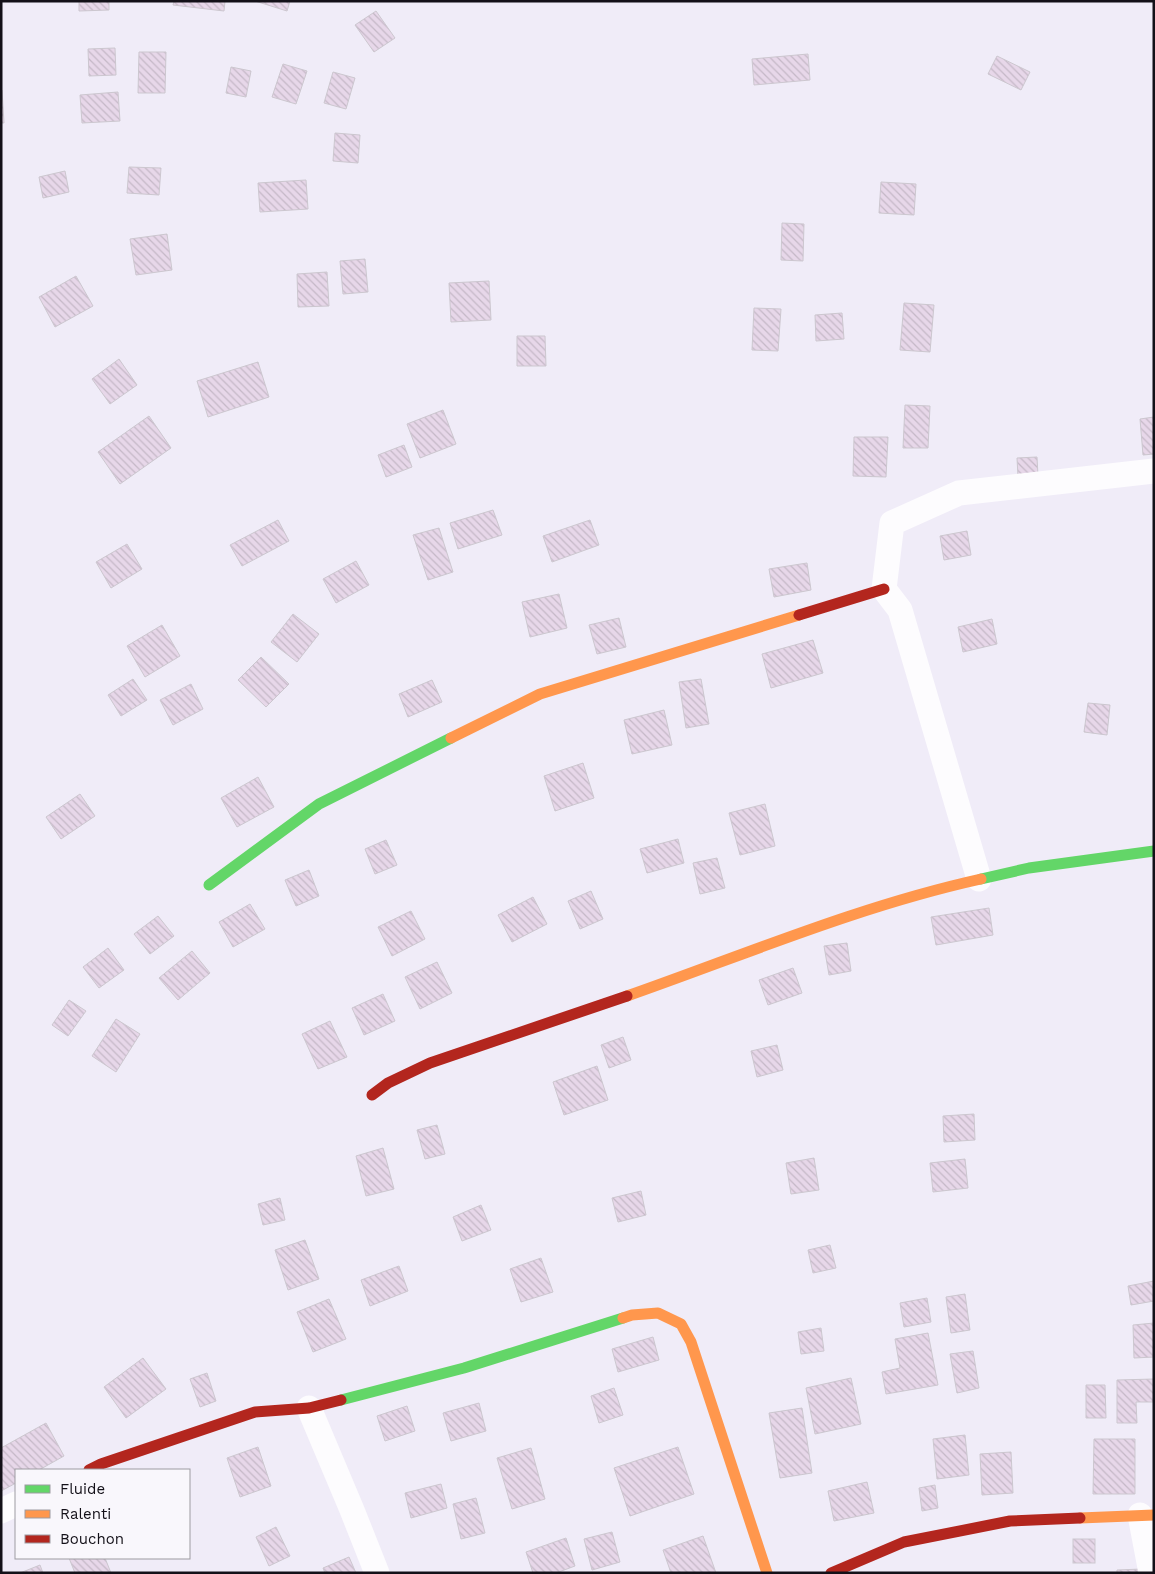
<svg xmlns="http://www.w3.org/2000/svg" width="1155" height="1574" font-family="'Work Sans',sans-serif">
<style>
.building{fill:url(#building-back-hatch);stroke:#ccc7cf}
.lines{fill:none;stroke-linecap:round;stroke-linejoin:round}
.street{stroke:#fdfcfe;stroke-width:25}
.fast{stroke:#63d668;stroke-width:11}
.slow{stroke:#ff974d;stroke-width:11}
.jam{stroke:#b3261e;stroke-width:11}
</style>
<defs>
<pattern id="building-back-hatch" width="6" height="6" patternUnits="userSpaceOnUse" patternTransform="scale(1.25)"><rect width="6" height="6" fill="#e7d7e9"/><path d="M-1 5l2 2M0 0l6 6M5-1l2 2" fill="none" stroke="#c5b8c7"/></pattern>
</defs>
<rect width="100%" height="100%" fill="#f0ecf8"/>
<g class="building">
<path d="M79,1H109V10L79,11Z"/>
<path d="M174,1H225L224,11L173,5Z"/>
<path d="M255,1H290L287,11Z"/>
<path d="M376,11L395,38L374,52L355,25Z"/>
<path d="M115,48L116,75L89,76L88,49Z"/>
<path d="M139,52H166L165,93H138Z"/>
<path d="M808,54L810,80L754,85L752,59Z"/>
<path d="M997,56L1030,72L1021,90L988,74Z"/>
<path d="M283,64L307,71L296,104L272,97Z"/>
<path d="M231,67L251,71L246,97L226,93Z"/>
<path d="M333,72L355,78L346,109L324,103Z"/>
<path d="M2,90L4,123H1V90Z"/>
<path d="M118,92L120,121L82,123L80,95Z"/>
<path d="M335,133L360,135L358,163L333,161Z"/>
<path d="M129,167L161,168L159,195L127,193Z"/>
<path d="M65,171L69,192L43,198L39,177Z"/>
<path d="M306,180L308,209L260,212L258,183Z"/>
<path d="M881,182L916,184L914,215L879,213Z"/>
<path d="M782,223L804,224L803,261L781,260Z"/>
<path d="M167,234L172,270L136,275L130,239Z"/>
<path d="M365,259L368,292L343,294L340,261Z"/>
<path d="M327,272L329,306L298,307L297,274Z"/>
<path d="M76,276L93,306L55,327L39,297Z"/>
<path d="M489,281L491,320L451,322L449,283Z"/>
<path d="M904,303L934,305L930,352L900,350Z"/>
<path d="M754,308L781,309L778,351L752,350Z"/>
<path d="M842,313L844,339L816,341L815,315Z"/>
<path d="M517,336H545L546,366H517Z"/>
<path d="M119,359L137,385L110,404L92,379Z"/>
<path d="M258,362L269,397L208,417L197,381Z"/>
<path d="M905,405L930,406L928,448H903Z"/>
<path d="M443,410L456,444L420,458L407,424Z"/>
<path d="M149,416L171,448L120,484L98,452Z"/>
<path d="M1154,417V454L1143,455L1140,419Z"/>
<path d="M854,437H888L886,477L853,476Z"/>
<path d="M404,445L412,467L386,477L378,455Z"/>
<path d="M1037,457L1038,476L1018,477L1017,458Z"/>
<path d="M493,510L502,535L458,549L450,523Z"/>
<path d="M278,520L289,541L242,566L230,545Z"/>
<path d="M590,520L599,545L552,562L543,536Z"/>
<path d="M439,528L453,572L428,580L413,535Z"/>
<path d="M967,531L971,555L944,560L940,536Z"/>
<path d="M127,544L142,569L111,588L96,562Z"/>
<path d="M356,561L369,585L336,603L323,579Z"/>
<path d="M807,563L811,590L774,597L769,569Z"/>
<path d="M559,594L567,628L530,637L522,602Z"/>
<path d="M293,614L319,634L297,662L271,642Z"/>
<path d="M619,618L626,647L597,654L589,625Z"/>
<path d="M992,619L997,644L963,652L958,627Z"/>
<path d="M162,625L180,656L145,677L127,646Z"/>
<path d="M813,640L823,673L771,688L762,654Z"/>
<path d="M261,657L289,684L266,707L238,680Z"/>
<path d="M133,679L147,700L121,716L108,695Z"/>
<path d="M701,679L709,724L686,728L679,682Z"/>
<path d="M432,680L442,702L408,717L399,694Z"/>
<path d="M191,684L203,709L173,725L160,700Z"/>
<path d="M1088,703L1110,705L1107,735L1084,732Z"/>
<path d="M664,710L672,745L632,754L624,720Z"/>
<path d="M583,763L594,798L555,811L544,776Z"/>
<path d="M258,777L274,807L237,827L221,798Z"/>
<path d="M80,794L95,816L61,839L46,817Z"/>
<path d="M765,804L775,846L740,855L729,813Z"/>
<path d="M678,839L684,863L647,873L640,849Z"/>
<path d="M386,840L397,865L375,874L365,849Z"/>
<path d="M717,858L725,888L700,894L693,863Z"/>
<path d="M309,870L319,896L296,906L285,880Z"/>
<path d="M591,891L603,919L580,929L568,901Z"/>
<path d="M533,897L547,924L512,942L498,915Z"/>
<path d="M250,904L265,929L233,947L219,922Z"/>
<path d="M989,908L993,935L936,945L931,917Z"/>
<path d="M411,911L425,939L392,956L378,927Z"/>
<path d="M158,916L174,936L150,954L134,934Z"/>
<path d="M847,943L851,971L829,975L824,946Z"/>
<path d="M108,948L124,970L99,988L83,967Z"/>
<path d="M192,951L210,973L178,1000L159,978Z"/>
<path d="M437,962L452,993L420,1009L405,977Z"/>
<path d="M793,968L802,993L768,1005L759,980Z"/>
<path d="M383,994L395,1021L364,1035L352,1008Z"/>
<path d="M69,1000L86,1011L68,1036L52,1025Z"/>
<path d="M116,1019L140,1034L116,1072L92,1056Z"/>
<path d="M330,1021L347,1057L318,1069L302,1034Z"/>
<path d="M623,1037L631,1060L609,1068L601,1045Z"/>
<path d="M777,1045L783,1070L757,1077L751,1051Z"/>
<path d="M597,1066L608,1100L564,1115L553,1082Z"/>
<path d="M974,1114L975,1140L944,1142L943,1116Z"/>
<path d="M437,1125L445,1154L425,1159L417,1130Z"/>
<path d="M383,1148L394,1189L366,1196L356,1156Z"/>
<path d="M814,1158L819,1190L791,1194L786,1163Z"/>
<path d="M965,1159L968,1188L933,1192L930,1163Z"/>
<path d="M641,1191L646,1215L618,1222L612,1198Z"/>
<path d="M280,1198L285,1220L263,1225L258,1204Z"/>
<path d="M481,1205L491,1230L462,1241L453,1217Z"/>
<path d="M305,1240L319,1279L288,1290L275,1250Z"/>
<path d="M830,1245L836,1268L813,1273L808,1250Z"/>
<path d="M541,1258L553,1292L521,1302L510,1269Z"/>
<path d="M399,1266L408,1291L370,1306L361,1280Z"/>
<path d="M1154,1281V1301L1131,1305L1128,1286Z"/>
<path d="M965,1294L970,1330L951,1333L946,1297Z"/>
<path d="M927,1298L931,1322L904,1327L900,1303Z"/>
<path d="M329,1299L346,1339L313,1352L297,1312Z"/>
<path d="M1154,1323V1357L1134,1358L1133,1325Z"/>
<path d="M821,1328L824,1351L801,1354L798,1332Z"/>
<path d="M928,1333L938,1385L886,1394L882,1372L900,1368L895,1339Z"/>
<path d="M653,1337L659,1360L618,1372L612,1349Z"/>
<path d="M973,1351L979,1388L957,1393L950,1354Z"/>
<path d="M143,1358L166,1389L126,1418L104,1387Z"/>
<path d="M207,1373L216,1401L200,1407L190,1379Z"/>
<path d="M851,1378L861,1424L815,1434L806,1388Z"/>
<path d="M1154,1379V1402H1136L1137,1423H1117V1380Z"/>
<path d="M1086,1385H1105L1106,1418H1086Z"/>
<path d="M614,1388L623,1415L599,1423L591,1396Z"/>
<path d="M479,1403L486,1431L451,1441L443,1413Z"/>
<path d="M407,1406L415,1431L385,1441L377,1416Z"/>
<path d="M802,1408L812,1473L780,1478L769,1413Z"/>
<path d="M46,1423L64,1456L39,1470H16V1483L1,1491V1448Z"/>
<path d="M965,1435L969,1475L937,1479L933,1439Z"/>
<path d="M1094,1439H1135V1494H1093Z"/>
<path d="M258,1447L271,1486L240,1497L227,1458Z"/>
<path d="M678,1447L694,1494L630,1516L614,1468Z"/>
<path d="M531,1448L545,1499L512,1509L497,1458Z"/>
<path d="M1011,1452L1013,1493L982,1495L980,1454Z"/>
<path d="M867,1482L874,1513L834,1521L828,1491Z"/>
<path d="M441,1484L447,1508L411,1518L405,1493Z"/>
<path d="M935,1485L938,1508L922,1511L919,1488Z"/>
<path d="M476,1498L485,1533L461,1539L453,1504Z"/>
<path d="M276,1527L290,1556L269,1566L256,1537Z"/>
<path d="M612,1532L620,1562L592,1570L584,1539Z"/>
<path d="M703,1536L716,1573H671L663,1550Z"/>
<path d="M566,1538L575,1566L556,1573H533L526,1552Z"/>
<rect x="1073" y="1539" width="22" height="24"/>
<path d="M349,1557L356,1573H325L323,1568Z"/>
<path d="M69,1558H105L111,1573H75Z"/>
<path d="M40,1565L43,1573H20Z"/>
<path d="M1142,1569V1573H1117V1570Z"/>
</g>
<g class="lines">
<g class="street">
<path d="M979,879L900,610L884,589L892,523L959,493L1154,471"/>
<path d="M309,1408L352,1510L377,1573"/>
<path d="M1,1511L16,1504"/>
<path d="M1140,1515L1151,1573"/>
</g>
<g class="fast">
<path d="M981,879L1029,868L1154,851"/>
<path d="M209,885L319,804L451,738"/>
<path d="M341,1400L464,1368L623,1318"/>
</g>
<g class="slow">
<path d="M451,738L540,694L799,615"/>
<path d="M627,996C744,955 859,906 981,879"/>
<path d="M623,1318L632,1315L658,1313L681,1324L691,1342L767,1573"/>
<path d="M1080,1518L1154,1515"/>
</g>
<g class="jam">
<path d="M799,615L884,589"/>
<path d="M372,1095L388,1083L430,1063L627,996"/>
<path d="M89,1470L101,1464L255,1412L309,1408L341,1400"/>
<path d="M831,1573L904,1542L1010,1521L1080,1518"/>
</g>
</g>
<rect width="1155" height="1574" fill="none" stroke="#131018" stroke-width="5"/>
<rect x="15" y="1469" width="175" height="90" fill="#f9f7fc" stroke="#9d9ba1"/>
<rect x="25" y="1485" width="25" height="8" fill="#63d668" stroke="#9d9ba1"/>
<text x="60" y="1494" font-size="15" fill="#131018">Fluide</text>
<rect x="25" y="1510" width="25" height="8" fill="#ff974d" stroke="#9d9ba1"/>
<text x="60" y="1519" font-size="15" fill="#131018">Ralenti</text>
<rect x="25" y="1535" width="25" height="8" fill="#b3261e" stroke="#9d9ba1"/>
<text x="60" y="1544" font-size="15" fill="#131018">Bouchon</text>
</svg>
